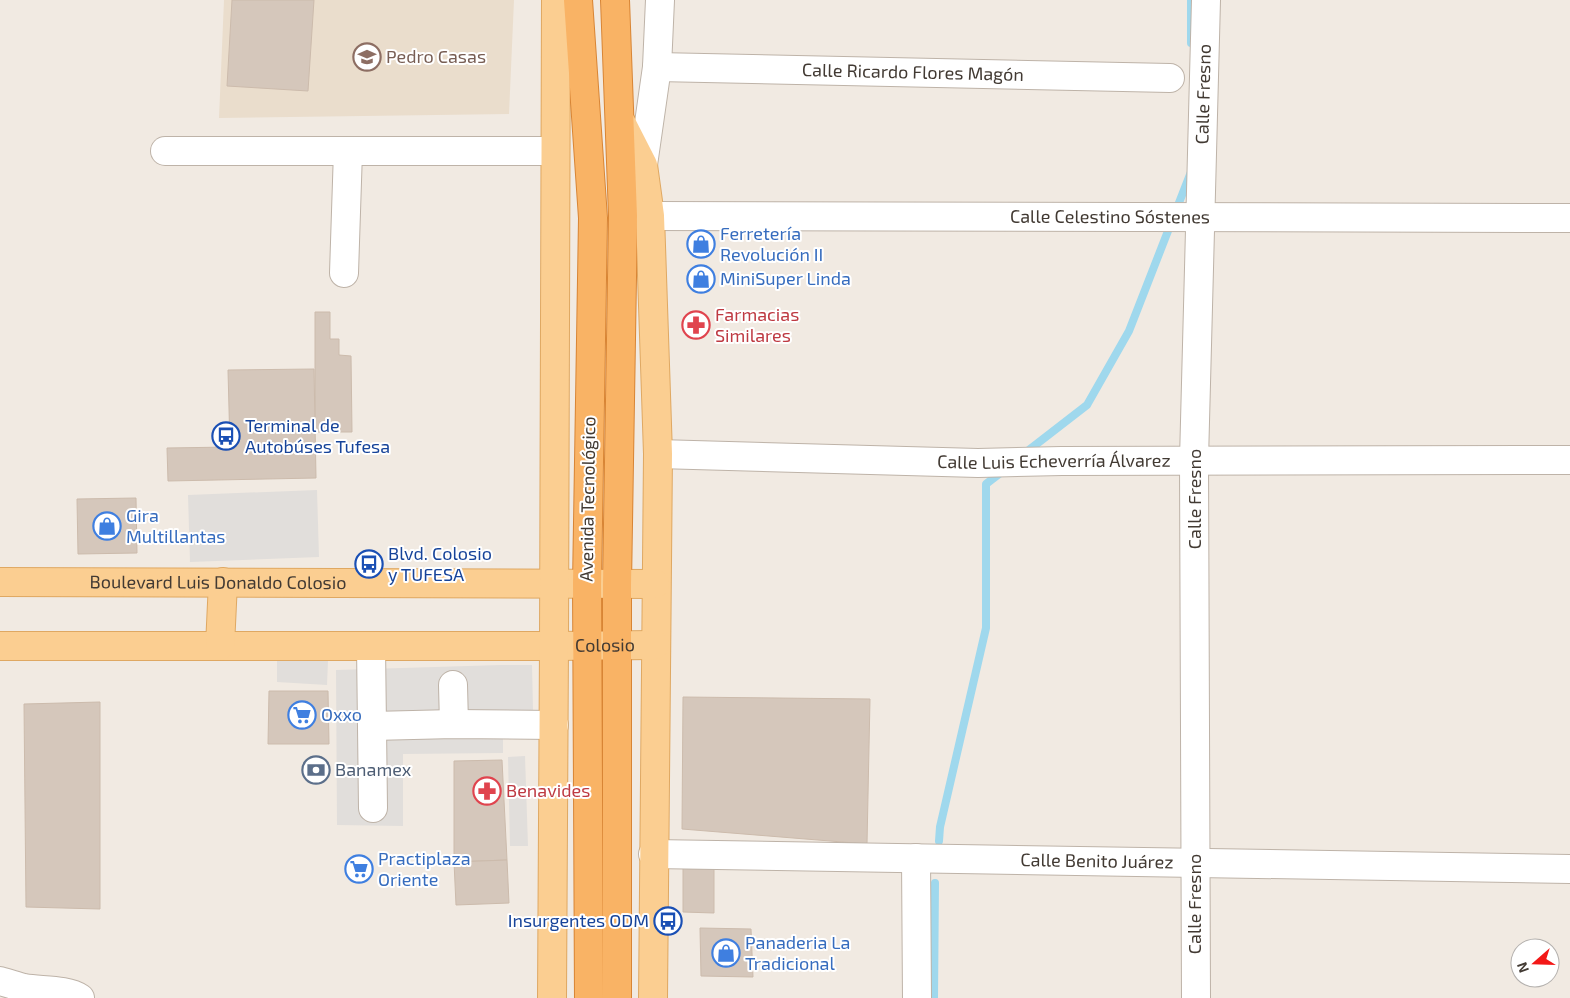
<svg xmlns="http://www.w3.org/2000/svg" width="1570" height="998" font-family="'Exo 2',sans-serif">
<style>
.education{fill:#eaddcc}
.parking{fill:#e1dedb}
.lines{fill:none;stroke-linecap:round;stroke-linejoin:round}
.stream{stroke:#9fd8ed;stroke-width:8}
.building{fill:#d5c7bb;stroke:#ccbbac}
.minor-casing{stroke:#beb3a8;stroke-width:30}
.major-casing{stroke:#dfa862;stroke-width:30}
.highway-casing{stroke:#d88535;stroke-width:30}
.minor{stroke:#fff;stroke-width:28}
.major{stroke:#fbce91;stroke-width:28}
.highway{stroke:#f9b365;stroke-width:28}
.labels{text-anchor:middle;stroke-width:4;stroke-linejoin:round;paint-order:stroke}
.education-label{font-size:18px;fill:#785e54;stroke:#fff;text-anchor:start}
.street-label{font-size:18px;fill:#423a33;stroke:#fff}
.shop-label{font-size:18px;fill:#366cbe;stroke:#fff;text-anchor:start}
.health-label{font-size:18px;fill:#be3a42;stroke:#fff;text-anchor:start}
.transit-label{font-size:18px;fill:#164399;stroke:#fff;text-anchor:start}
.service-label{font-size:18px;fill:#4e5e75;stroke:#fff;text-anchor:start}
</style>
<rect width="100%" height="100%" fill="#f1eae2"/>
<path class="education" d="M224,0H514L509,114L219,118Z"/>
<g class="parking">
<path d="M317,490L319,557L190,562L188,495Z"/>
<path d="M277,659L328,661L327,685L277,682Z"/>
<path d="M501,665H532L533,710L503,711V753L403,754V826L337,825L336,670Z"/>
<path d="M525,756L528,846H510L508,757Z"/>
</g>
<g class="lines">
<g class="stream">
<path d="M1191,0V43"/>
<path d="M1025,453L1087,405L1129,331L1191,172"/>
<path d="M939,841L940,827L986,628V484L1003,471"/>
<path d="M934,998L935,883"/>
</g>
</g>
<g class="building">
<path d="M232,0H314L308,91L227,86Z"/>
<path d="M315,312H330V339H339V355L351,356L352,432H315Z"/>
<path d="M314,369L316,478L168,481L167,448L230,447L228,370Z"/>
<path d="M136,498L137,553L78,554L77,499Z"/>
<path d="M269,691H328L329,744H268Z"/>
<path d="M683,697L870,699L867,844L682,829Z"/>
<path d="M100,702V909L26,907L24,704Z"/>
<path d="M502,760L507,860L454,862V761Z"/>
<path d="M507,860L509,903L456,905L454,862Z"/>
<path d="M683,866L714,867V913L683,912Z"/>
<path d="M700,928L751,929L753,977L701,976Z"/>
</g>
<g class="lines">
<g class="minor-casing">
<g id="minor">
<path id="s1" d="M657,67L1170,78"/>
<path d="M165,151H555"/>
<path d="M643,165L657,67L660,0"/>
<path id="s2" d="M650,216L1570,218"/>
<path d="M344,273L348,151"/>
<path id="s3" d="M658,454L978,463L1062,461L1570,460"/>
<path d="M371,646L373,808"/>
<path d="M453,685L454,724"/>
<path d="M372,726L454,724L554,725"/>
<path id="s4" d="M653,854L1570,869"/>
<path d="M916,858L917,998"/>
<path d="M0,981C8,983 16,986 24,988C40,991 67,989 80,998"/>
<path id="s5" d="M1196,998L1194,460L1206,0"/>
</g>
</g>
<g class="major-casing">
<g id="major">
<path d="M620,120L643,165L650,216L658,454L653,998"/>
<path id="s6" d="M0,582L655,584"/>
<path id="s7" d="M0,646H554L655,645"/>
<path d="M220,646L223,582"/>
<path d="M552,998L554,646L556,0"/>
</g>
</g>
<g class="highway-casing">
<g id="highway">
<path d="M578,0L593,218L587,584L589,998"/>
<path d="M615,0L623,216L617,585V998"/>
</g>
</g>
<use href="#minor" class="minor"/>
<use href="#major" class="major"/>
<use href="#highway" class="highway"/>
</g>
<defs>
<g id="school-ring" transform="scale(1.4375)"><circle r="9.5" fill="#fff" stroke="#8d6e63" stroke-width="1.5"/><path d="M0-5L7-2L0 1L-7-2ZM-4 1L0 2.5L4 1V4Q0 6-4 4Z" fill="#8d6e63"/></g>
<g id="shop-ring" transform="scale(1.4375)"><circle r="9.5" fill="#fff" stroke="#3f7fe0" stroke-width="1.5"/><path d="M-5-2.5h2.3a2.7 3.5 0 0 1 5.4 0H5L5.5 6h-11ZM-1.5-2.5h3a1.5 2.3 0 0 0-3 0Z" fill="#3f7fe0"/></g>
<g id="pharmacy-ring" transform="scale(1.4375)"><circle r="9.5" fill="#fff" stroke="#e0444e" stroke-width="1.5"/><path d="M-2-6h4v4h4v4h-4v4h-4v-4h-4v-4h4Z" fill="#e0444e"/></g>
<g id="bus-ring" transform="scale(1.4375)"><circle r="9.5" fill="#fff" stroke="#1a4fb4" stroke-width="1.5"/><path d="M-5-6H5V4H4V6H2V4H-2V6H-4V4H-5ZM-3.5-4V0h7V-4ZM-3.5 1.2v1.5H-2V1.2ZM2 1.2v1.5H3.5V1.2Z" fill="#1a4fb4"/></g>
<g id="supermarket-ring" transform="scale(1.4375)"><circle r="9.5" fill="#fff" stroke="#3f7fe0" stroke-width="1.5"/><path d="M-6-5.5h2.5l.6 2H6L4.5 2H-2.5L-4.4-4H-6ZM-1.5 3.2a1.3 1.3 0 1 0 .1 0ZM3 3.2a1.3 1.3 0 1 0 .1 0Z" fill="#3f7fe0"/></g>
<g id="bank-ring" transform="scale(1.4375)"><circle r="9.5" fill="#fff" stroke="#5c6f8a" stroke-width="1.5"/><path d="M-6-4H6V4H-6ZM0-2.3a2.3 2.3 0 1 0 0 4.6a2.3 2.3 0 1 0 0-4.6Z" fill="#5c6f8a"/></g>
</defs>
<g fill-rule="evenodd">
<use href="#school-ring" x="367" y="57"/>
<use href="#shop-ring" x="701" y="244"/>
<use href="#shop-ring" x="701" y="279"/>
<use href="#pharmacy-ring" x="696" y="325"/>
<use href="#bus-ring" x="226" y="436"/>
<use href="#shop-ring" x="107" y="526"/>
<use href="#bus-ring" x="369" y="564"/>
<use href="#supermarket-ring" x="302" y="715"/>
<use href="#bank-ring" x="316" y="770"/>
<use href="#pharmacy-ring" x="487" y="791"/>
<use href="#supermarket-ring" x="359" y="869"/>
<use href="#bus-ring" x="668" y="921"/>
<use href="#shop-ring" x="726" y="953"/>
</g>
<g class="labels">
<g class="education-label">
<text x="386" y="63">Pedro Casas</text>
</g>
<g class="street-label">
<text dy="6" stroke="none"><textPath href="#s1" startOffset="256">Calle Ricardo Flores Magón</textPath></text>
<text dy="6" stroke="none"><textPath href="#s5" startOffset="904">Calle Fresno</textPath></text>
<text dy="6" stroke="none"><textPath href="#s2" startOffset="460">Calle Celestino Sóstenes</textPath></text>
<text dy="6" stroke="none"><textPath href="#s3" startOffset="396">Calle Luis Echeverría Álvarez</textPath></text>
<text transform="translate(588 499) rotate(-89)" y="6">Avenida Tecnológico</text>
<text transform="translate(1195 499) rotate(-90)" y="6">Calle Fresno</text>
<text dy="6" stroke="none"><textPath href="#s6" startOffset="218">Boulevard Luis Donaldo Colosio</textPath></text>
<text dy="6" stroke="none"><textPath href="#s7" startOffset="605">Colosio</textPath></text>
<text dy="6" stroke="none"><textPath href="#s4" startOffset="444">Calle Benito Juárez</textPath></text>
<text transform="translate(1195 904) rotate(-90)" y="6">Calle Fresno</text>
</g>
<g class="shop-label">
<text x="720" y="240">Ferretería<tspan x="720" dy="21">Revolución II</tspan></text>
<text x="720" y="285">MiniSuper Linda</text>
<text x="126" y="522">Gira<tspan x="126" dy="21">Multillantas</tspan></text>
<text x="321" y="721">Oxxo</text>
<text x="378" y="865">Practiplaza<tspan x="378" dy="21">Oriente</tspan></text>
<text x="745" y="949">Panaderia La<tspan x="745" dy="21">Tradicional</tspan></text>
</g>
<g class="health-label">
<text x="715" y="321">Farmacias<tspan x="715" dy="21">Similares</tspan></text>
<text x="506" y="797">Benavides</text>
</g>
<g class="transit-label">
<text x="245" y="432">Terminal de<tspan x="245" dy="21">Autobúses Tufesa</tspan></text>
<text x="388" y="560">Blvd. Colosio<tspan x="388" dy="21">y TUFESA</tspan></text>
<text x="649" y="927" text-anchor="end">Insurgentes ODM</text>
</g>
<g class="service-label">
<text x="335" y="776">Banamex</text>
</g>
</g>
<g transform="translate(1535 963) rotate(250)"><circle r="24" fill="#ffffff" stroke="#b3b0ad"/>
<path d="M0-4L9 19L0 12L-9 19Z" fill="#f31817"/>
<text y="-8" font-size="14" font-weight="bold" text-anchor="middle" fill="#423a33">N</text>
</g>
</svg>
